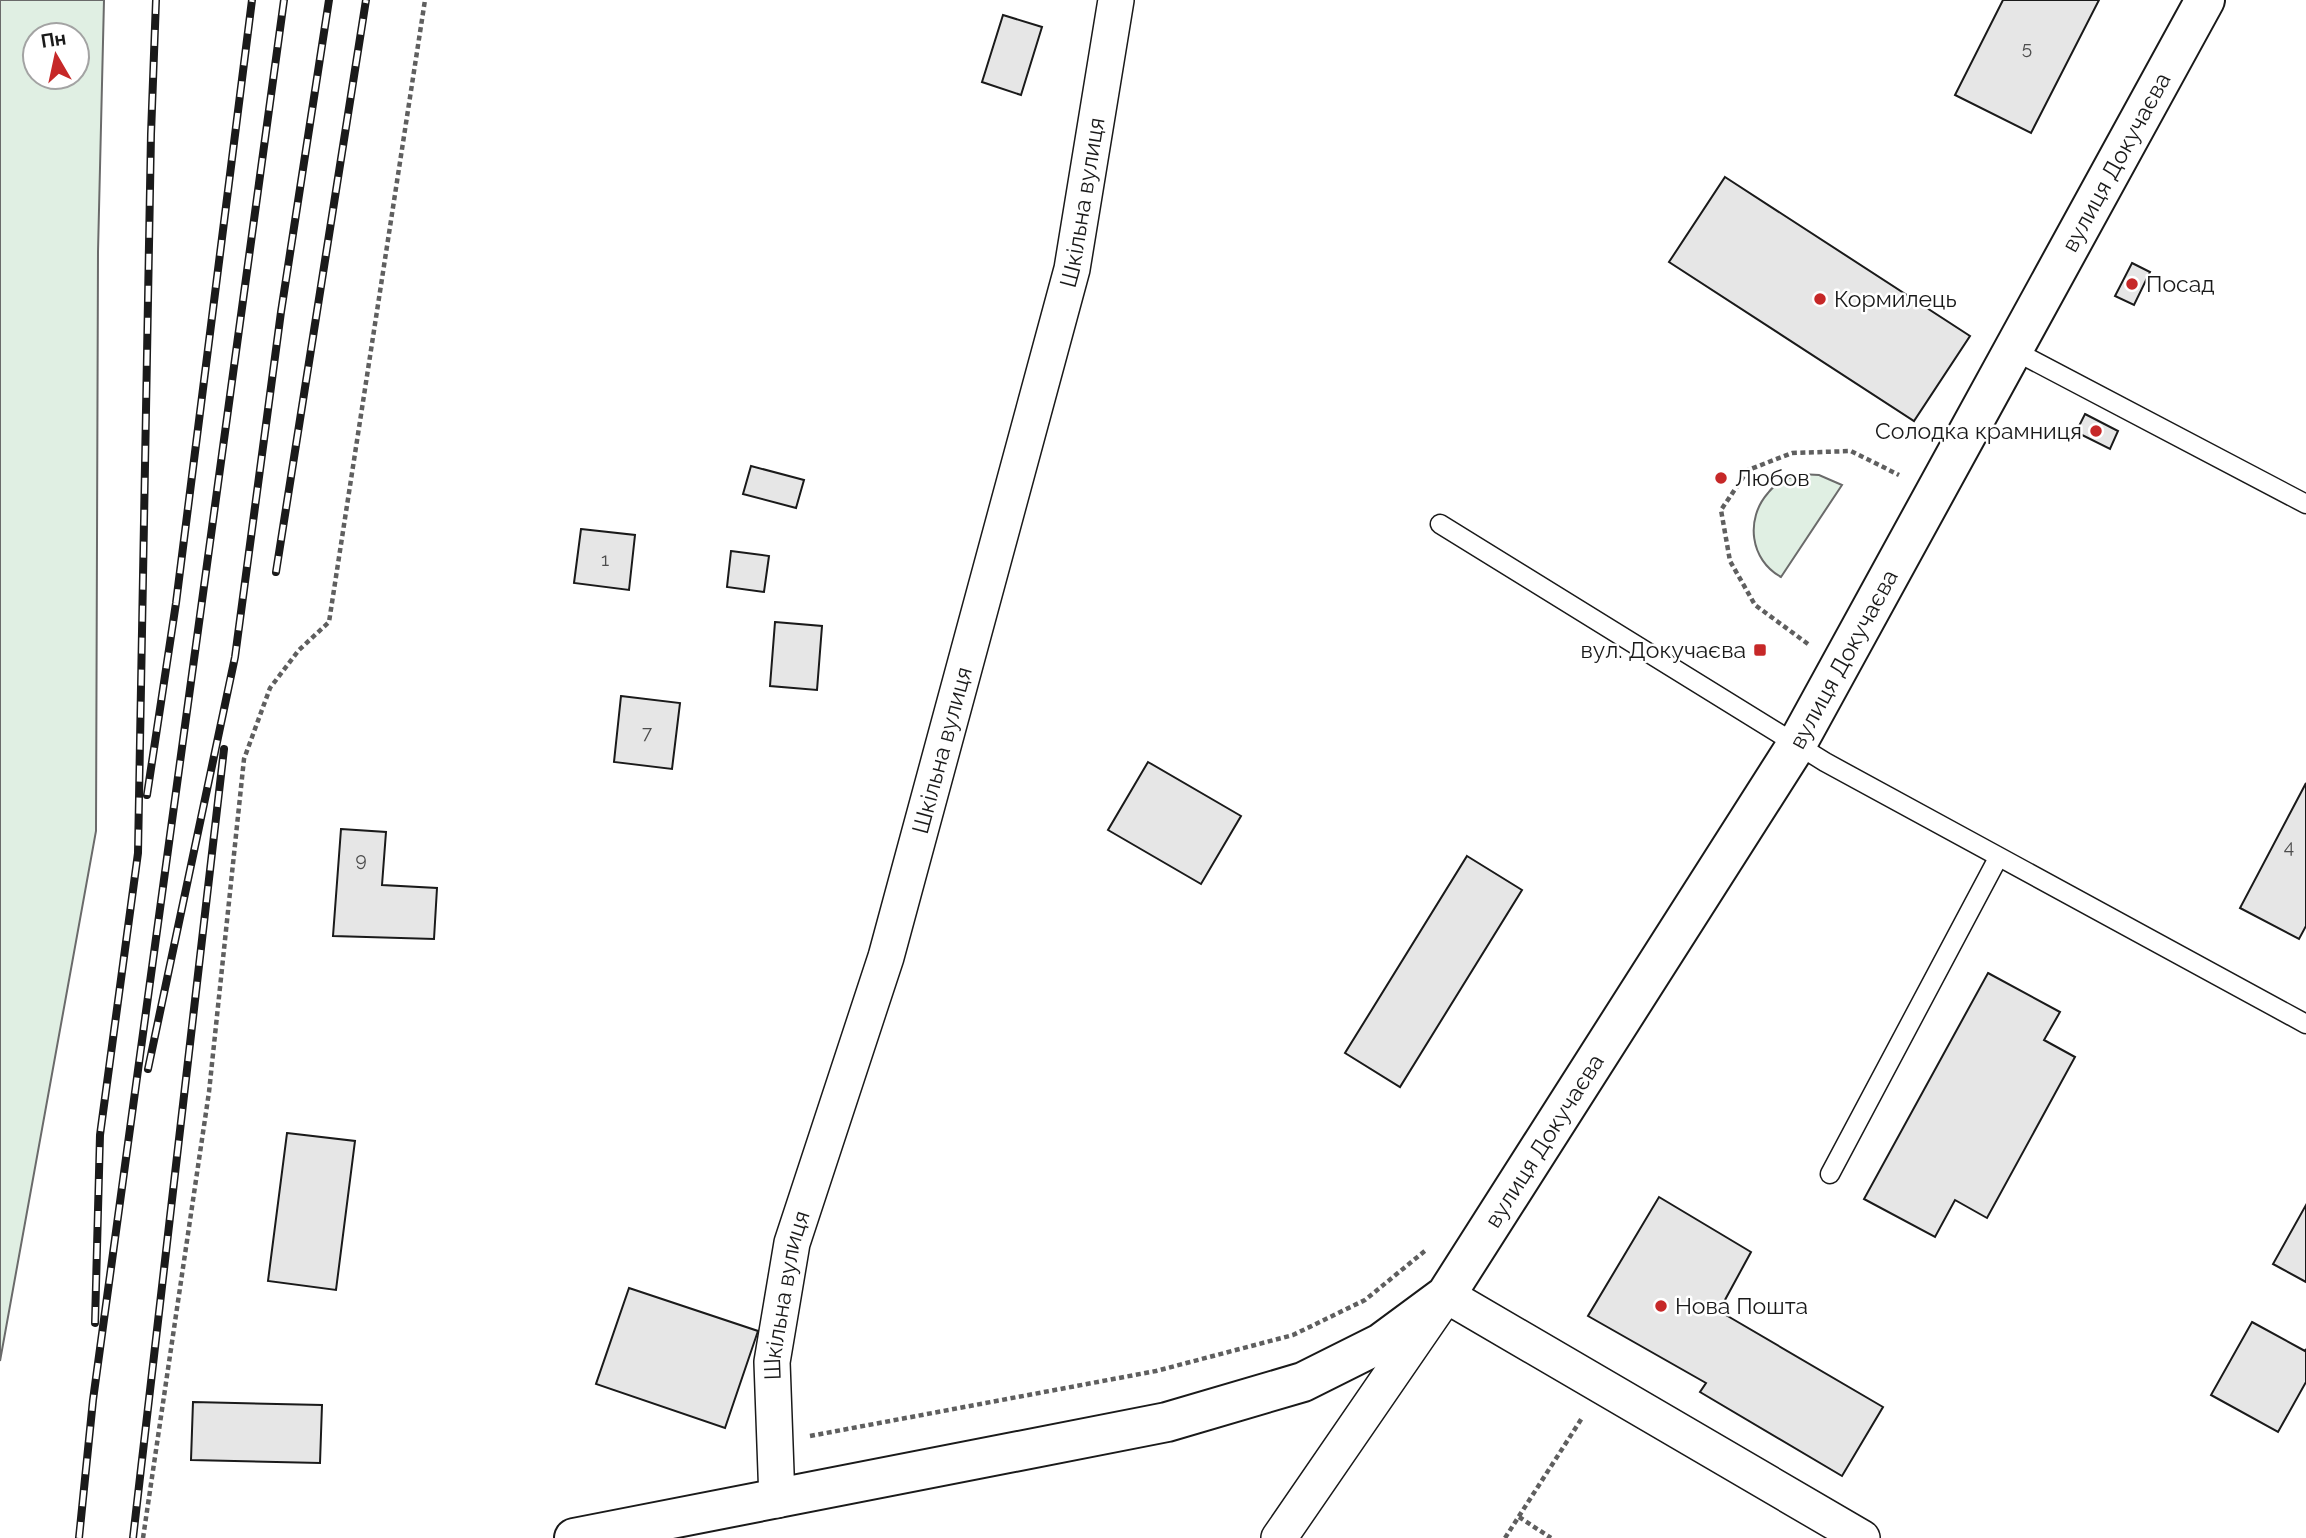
<svg xmlns="http://www.w3.org/2000/svg" width="2306" height="1538" font-family="Raleway,sans-serif">
<style>
.green{fill:#e0efe3;stroke:#6a6a6a;stroke-width:2;fill-rule:evenodd}
.building{fill:#e6e6e6;stroke:#1a1a1a;stroke-width:2}
.lines{fill:none;stroke-linecap:round;stroke-linejoin:round}
.lane-casing{stroke:#1a1a1a;stroke-width:21}
.street-casing{stroke:#1a1a1a;stroke-width:38}
.secondary-casing{stroke:#1a1a1a;stroke-width:42}
.path{stroke:#5f5f5f;stroke-width:4.5;stroke-dasharray:5 3.5;stroke-linecap:butt}
.lane{stroke:#fff;stroke-width:18}
.street{stroke:#fff;stroke-width:35}
.secondary{stroke:#fff;stroke-width:38}
.rail-casing{stroke:#1a1a1a;stroke-width:8}
.rail{stroke:#fff;stroke-width:5;stroke-dasharray:16;stroke-linecap:butt}
.poi-dot{fill:#c62828;stroke:#fff;stroke-width:2.5}
.labels{text-anchor:middle;stroke-width:5;stroke-linejoin:round;paint-order:stroke}
.number-label{font-size:19px;fill:#4d4d4d}
.street-label{font-size:23px;fill:#1a1a1a;stroke:#fff}
.poi-label{font-size:23px;fill:#1a1a1a;stroke:#fff;text-anchor:start}
</style>
<rect width="100%" height="100%" fill="#fff"/>
<g class="green">
<path d="M0,0H104L98,252L96,831L0,1361ZM77,35V77H35V35Z"/>
<path d="M1800,474L1819,475L1842,485L1781,577C1750,560 1745,519 1768,493C1776,482 1788,478 1800,474Z"/>
</g>
<g class="building">
<path d="M2003,0H2099L2031,133L1955,95Z"/>
<path d="M1003,15L1042,27L1021,95L982,82Z"/>
<path d="M1725,177L1970,336L1914,421L1669,262Z"/>
<path d="M2132,263L2150,272L2134,305L2115,296Z"/>
<path d="M2085,414L2118,431L2110,449L2076,432Z"/>
<path d="M751,466L804,480L796,508L743,494Z"/>
<path d="M581,529L635,535L629,590L574,583Z"/>
<path d="M731,551L769,556L764,592L727,587Z"/>
<path d="M775,622L822,626L817,690L770,686Z"/>
<path d="M621,696L680,703L672,769L614,762Z"/>
<path d="M1148,762L1241,816L1201,884L1108,830Z"/>
<path d="M2306,783V926L2299,939L2240,908Z"/>
<path d="M341,829L386,832L382,885L437,888L434,939L333,936Z"/>
<path d="M1467,856L1522,890L1400,1087L1345,1053Z"/>
<path d="M1988,973L2060,1012L2044,1040L2075,1057L1987,1218L1955,1200L1935,1237L1864,1199Z"/>
<path d="M287,1133L355,1141L336,1290L268,1281Z"/>
<path d="M1659,1197L1751,1252L1719,1311L1883,1407L1842,1476L1700,1392L1706,1383L1588,1316Z"/>
<path d="M2306,1205V1282L2273,1264Z"/>
<path d="M629,1288L758,1331L725,1428L596,1384Z"/>
<path d="M2252,1322L2305,1351L2306,1349V1382L2278,1432L2211,1395Z"/>
<path d="M193,1402L322,1405L320,1463L191,1460Z"/>
</g>
<g class="lines">
<g class="lane-casing">
<g id="lane">
<path d="M2013,350L2306,504"/>
<path d="M1440,524L1825,762L2306,1024"/>
<path d="M1830,1174L1998,858"/>
</g>
</g>
<g class="street-casing">
<g id="street">
<path id="s1" d="M777,1500L772,1362L792,1243L886,957L1072,269L1116,0"/>
<path d="M1279,1538L1446,1295L1862,1538"/>
</g>
</g>
<g class="secondary-casing">
<g id="secondary">
<path id="s2" d="M574,1538L1167,1422L1303,1382L1381,1343L1446,1295L1797,744L2205,0"/>
</g>
</g>
<g class="path">
<path d="M1808,644L1755,605L1730,561L1721,510L1748,470L1792,453L1851,451L1899,475"/>
<path d="M810,1436L1156,1371L1293,1335L1365,1300L1426,1250"/>
<path d="M1519,1517L1551,1538"/>
<path d="M143,1538L209,1092L244,759L270,688L299,650L329,622L425,0"/>
<path d="M1505,1538L1582,1418"/>
</g>
<use href="#lane" class="lane"/>
<use href="#street" class="street"/>
<use href="#secondary" class="secondary"/>
<g class="rail-casing">
<g id="rail">
<path d="M276,572L366,0"/>
<path d="M147,795L176,603L252,0"/>
<path d="M148,1069L235,657L281,312L329,0"/>
<path d="M95,1323L100,1135L138,853L151,134L156,0"/>
<path d="M79,1538L93,1400L284,0"/>
<path d="M133,1538L224,749"/>
</g>
</g>
<use href="#rail" class="rail"/>
</g>
<g class="poi-dot">
<circle cx="2132" cy="284" r="7"/>
<circle cx="1820" cy="299" r="7"/>
<circle cx="2096" cy="431" r="7"/>
<circle cx="1721" cy="478" r="7"/>
<rect x="1753" y="643" width="14" height="14" rx="3.5"/>
<circle cx="1661" cy="1306" r="7"/>
</g>
<g class="labels">
<g class="number-label">
<text x="2027" y="54">5</text>
<text x="605" y="566">1</text>
<text x="647" y="739">7</text>
<text x="2289" y="853">4</text>
<text x="361" y="866">9</text>
</g>
<g class="street-label">
<text dy="8" stroke="none"><textPath href="#s2" startOffset="2231">вулиця Докучаєва</textPath></text>
<text dy="8" stroke="none"><textPath href="#s1" startOffset="1340">Шкільна вулиця</textPath></text>
<text dy="8" stroke="none"><textPath href="#s2" startOffset="1664">вулиця Докучаєва</textPath></text>
<text dy="8" stroke="none"><textPath href="#s1" startOffset="774">Шкільна вулиця</textPath></text>
<text dy="8" stroke="none"><textPath href="#s2" startOffset="1097">вулиця Докучаєва</textPath></text>
<text dy="8" stroke="none"><textPath href="#s1" startOffset="206">Шкільна вулиця</textPath></text>
</g>
<g class="poi-label">
<text x="2146" y="292">Посад</text>
<text x="1834" y="307">Кормилець</text>
<text x="2082" y="439" text-anchor="end">Солодка крамниця</text>
<text x="1735" y="486">Любов</text>
<text x="1746" y="658" text-anchor="end">вул. Докучаєва</text>
<text x="1675" y="1314">Нова Пошта</text>
</g>
</g>
<g transform="translate(56 56) rotate(351)"><circle r="33" fill="#ffffff" stroke="#a3a3a3" stroke-width="2"/>
<path d="M0-5L12 26L0 18L-12 26Z" fill="#c62828"/>
<text y="-10" font-size="19" font-weight="bold" text-anchor="middle" fill="#1a1a1a">Пн</text>
</g>
</svg>
